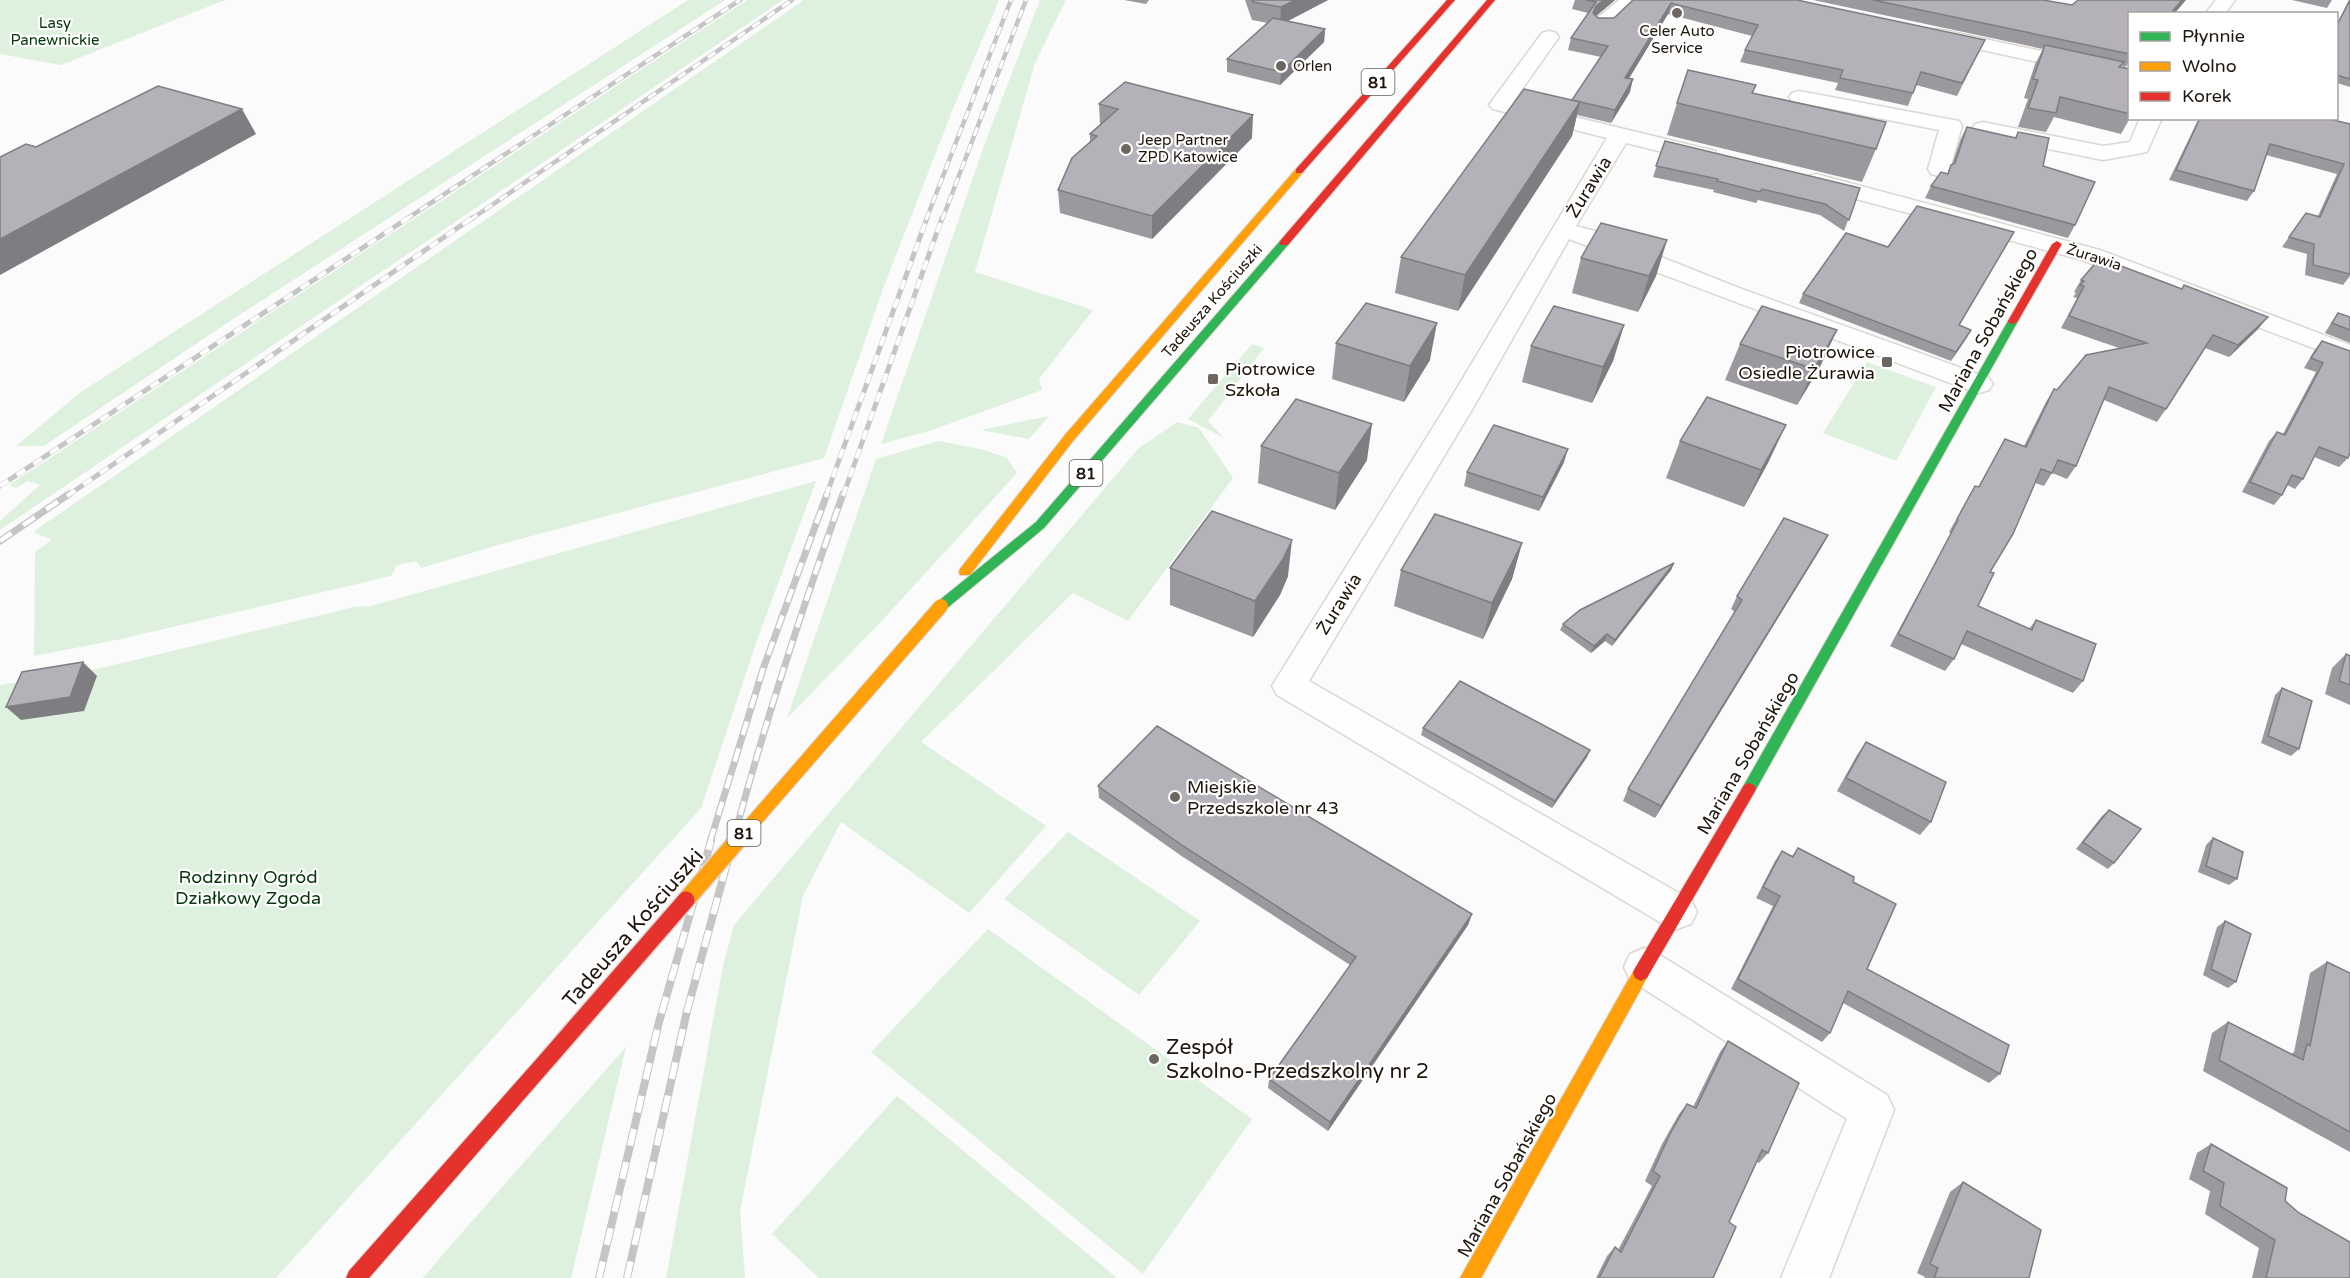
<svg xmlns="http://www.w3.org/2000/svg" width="2350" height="1278" font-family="'Varela Round',sans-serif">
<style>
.green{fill:#def0de}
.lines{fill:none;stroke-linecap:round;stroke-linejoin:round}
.street-casing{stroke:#dcd7d2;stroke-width:3}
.fast-casing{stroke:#dcd7d2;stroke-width:2}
.slow-casing{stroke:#dcd7d2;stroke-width:2}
.jam-casing{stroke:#dcd7d2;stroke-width:2}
.street{fill:#fefefe;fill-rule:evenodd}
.fast{fill:#30b455;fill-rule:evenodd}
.slow{fill:#ff9f0a;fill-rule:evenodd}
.jam{fill:#e5322d;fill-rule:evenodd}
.rail-far3-casing{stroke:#c6c5c5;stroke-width:4.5}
.rail-far2-casing{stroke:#c6c5c5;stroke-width:5}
.rail-far1-casing{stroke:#c6c5c5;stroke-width:7}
.rail-casing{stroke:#c6c5c5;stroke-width:8}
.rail-far3{stroke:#fff;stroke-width:3;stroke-dasharray:9;stroke-linecap:butt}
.rail-far2{stroke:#fff;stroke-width:4;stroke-dasharray:10;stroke-linecap:butt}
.rail-far1{stroke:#fff;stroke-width:4.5;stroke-dasharray:14;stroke-linecap:butt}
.rail{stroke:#fff;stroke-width:6;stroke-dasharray:17;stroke-linecap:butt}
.slow-bridge-far1-casing{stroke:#dcd7d2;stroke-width:16;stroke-linecap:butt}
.slow-bridge-casing{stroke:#dcd7d2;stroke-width:20;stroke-linecap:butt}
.jam-bridge-casing{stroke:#dcd7d2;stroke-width:20;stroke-linecap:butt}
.slow-bridge-far1{stroke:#ff9f0a;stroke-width:14}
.slow-bridge{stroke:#ff9f0a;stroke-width:17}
.jam-bridge{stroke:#e5322d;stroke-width:17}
.wall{fill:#9b999e}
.shaded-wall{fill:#7e7d81}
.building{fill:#b4b2b8;stroke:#7e7d81;stroke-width:1.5}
.poi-dot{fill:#6c6660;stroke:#fff;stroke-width:2}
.labels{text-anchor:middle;stroke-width:4.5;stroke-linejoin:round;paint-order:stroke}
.far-park-label{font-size:15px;fill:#05370a;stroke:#fff}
.far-poi-label{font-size:15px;fill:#1f160c;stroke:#fff;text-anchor:start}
.far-street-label{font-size:15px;fill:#1f160c;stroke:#fff}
.shield{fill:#fff;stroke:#625c55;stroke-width:1.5}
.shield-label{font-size:16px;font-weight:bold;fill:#1f160c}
.street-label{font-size:18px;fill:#1f160c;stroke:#fff}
.poi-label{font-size:18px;fill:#1f160c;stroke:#fff;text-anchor:start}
.park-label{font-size:18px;fill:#05370a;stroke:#fff}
.near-street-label{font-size:21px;fill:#1f160c;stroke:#fff}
.near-poi-label{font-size:21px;fill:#1f160c;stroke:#fff;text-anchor:start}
</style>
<rect width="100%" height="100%" fill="#fbfbfb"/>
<g class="green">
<path d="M0,0H225L61,65L0,54Z"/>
<path d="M688,0H725L224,325L44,446H16L81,392Z"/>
<path d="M747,0H783L0,530V521L40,485L28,481L16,488L9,485Z"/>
<path d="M804,0H999L954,106L884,286L824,458L505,543L421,568L416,561L397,565L391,576L121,639L34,656L35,552L52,540L33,532Z"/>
<path d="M1040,0H1066L1035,63L975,272L1093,310L1039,379L1042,390L932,430L881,444L985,143Z"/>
<path d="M1252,344L1264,348L1208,421L1224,438L1188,419Z"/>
<path d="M1867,362L1936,387L1896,461L1823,433Z"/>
<path d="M1049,416L1029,439L981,430Z"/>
<path d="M1177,422L1199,428L1233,478L1128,621L1073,593L921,742L1046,826L969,913L841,822L803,896L740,1211L745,1278H666L723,966L734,925L1138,449Z"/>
<path d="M939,441L984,450L1007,458L1017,473L877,626L787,718L876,459Z"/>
<path d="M816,481L756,643L701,808L276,1278H0V685L106,667L355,607L371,606Z"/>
<path d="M1068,832L1200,921L1139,995L1004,899Z"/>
<path d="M988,929L1252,1119L1143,1274L871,1052Z"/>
<path d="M626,1047L571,1278H423L451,1245Z"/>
<path d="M897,1096L1117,1278H819L772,1234Z"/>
</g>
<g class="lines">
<g class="street-casing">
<g id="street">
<path d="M1619,0H1640L1609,28H1595L1592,24L1595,20Z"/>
<path d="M2216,0H2235L2225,14H2205Z"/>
<path d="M1938,29L2130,70V82L1931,39L1928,35L1931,31Z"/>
<path d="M1549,31L1556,33L1559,37L1513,102L1715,151L1718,156L1715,161L1707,163L1626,143L1576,226L1598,232L1739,288L1989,378L1993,384L1989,390L1979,393L1969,390L1569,239L1473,408L1309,681L1691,900L1697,912L1691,924L1677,929L1663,924L1277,695L1272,686L1445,408L1607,138L1493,109L1489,105L1542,33Z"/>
<path d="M1799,91L1959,121L1962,126L1950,169L1947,174L1939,176L1931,174L1928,169L1939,130L1792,101L1789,97L1792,93Z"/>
<path d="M2140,118H2162L2147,152L2103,160L1983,136L1975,134L1972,129L1975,124L1983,122L2103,146L2130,142Z"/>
<path d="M1816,174L2100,250L2350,345V362L2082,260L1808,186L1805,181L1808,176Z"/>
<path d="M1644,948L1658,954L1887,1095L1894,1110L1829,1278H1781L1847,1119L1630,980L1624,967L1630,954Z"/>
</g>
</g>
<g class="fast-casing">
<g id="fast">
<path d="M1284,240L1289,243L1288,245L1044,528L946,609H936L934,606L936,603L1036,522L1280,241Z"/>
<path d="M2013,318L2018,321L1754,793L1749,795L1744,793L1742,789L1744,785L2008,321Z"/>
</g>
</g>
<g class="slow-casing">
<g id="slow">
<path d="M1296,169L1304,171L1073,441L970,575H960L959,572L960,569L1065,435Z"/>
<path d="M1641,965L1647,968L1649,973L1647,978L1481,1278H1460L1635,968Z"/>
</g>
</g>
<g class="jam-casing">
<g id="jam">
<path d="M1447,0H1455L1302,173H1296V169Z"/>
<path d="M1487,0H1495L1288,245H1280V241Z"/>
<path d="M2057,241L2062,244L2018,321L2013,324L2009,323L2008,321L2052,244Z"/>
<path d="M1749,783L1754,785L1756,789L1754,793L1647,978L1641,981L1635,978L1633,973L1635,968L1744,785Z"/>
<path d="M547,1052L553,1054L556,1060L553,1066L369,1278H346L349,1271L541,1054Z"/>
</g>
</g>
<use href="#street" class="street"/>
<use href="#fast" class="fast"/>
<use href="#slow" class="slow"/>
<use href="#jam" class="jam"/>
<g class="rail-far3-casing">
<g id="rail-far3">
<path d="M405,220L740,0"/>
<path d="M470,220L792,0"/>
<path d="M926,220L1011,0"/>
<path d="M942,220L1026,0"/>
</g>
</g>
<g class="rail-far2-casing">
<g id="rail-far2">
<path d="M0,486L408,218"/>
<path d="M67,496L472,218"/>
<path d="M826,496L927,218"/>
<path d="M843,496L942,218"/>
</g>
</g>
<g class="rail-far1-casing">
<g id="rail-far1">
<path d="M0,541L69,494"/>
<path d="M710,842L763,669L827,494"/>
<path d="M733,842C764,724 802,609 843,494"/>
</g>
</g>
<g class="rail-casing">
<g id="rail">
<path d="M599,1278L659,1022L711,841"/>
<path d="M627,1278L687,1011L733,841"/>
</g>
</g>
<use href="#rail-far3" class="rail-far3"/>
<use href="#rail-far2" class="rail-far2"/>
<use href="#rail-far1" class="rail-far1"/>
<use href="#rail" class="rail"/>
<g class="slow-bridge-far1-casing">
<path id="slow-bridge-far1" d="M736,842L941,606"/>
</g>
<g class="slow-bridge-casing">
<path id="slow-bridge" d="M686,900L737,841"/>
</g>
<g class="jam-bridge-casing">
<path id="jam-bridge" d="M547,1060L686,900"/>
</g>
<use href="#slow-bridge-far1" class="slow-bridge-far1"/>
<use href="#slow-bridge" class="slow-bridge"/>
<use href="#jam-bridge" class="jam-bridge"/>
</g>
<g class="wall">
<path d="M1124,0H1149L1146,4Z"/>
<path d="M1245,0H1328L1288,21L1325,29L1324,42L1280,85L1227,72V59L1268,23L1252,20Z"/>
<path d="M1575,0H1615L1596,16L1598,18H1614L1633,0H1796L1979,52L1957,96L1916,85L1908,106L1835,90L1838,83L1740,62L1745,50L1752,36L1668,14L1629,78L1630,92L1611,123L1577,115L1572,136L1458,311L1395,293L1401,257L1572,100L1601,57L1568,50L1571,38L1588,13L1572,9Z"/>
<path d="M1813,0H2043L2072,5L2130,14V62L2125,67L2121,66V67L2130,69V118L2121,134L2054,117L2046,132L2018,127L2028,99L2024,98L2035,64L2043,49Z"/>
<path d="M2292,0H2332L2327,8Z"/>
<path d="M2349,0H2350V87L2337,83V24Z"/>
<path d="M1756,85L1753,93L1876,149L1862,182L1667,135L1677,103Z"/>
<path d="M1099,104L1252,138L1152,239L1060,213L1058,190L1090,142V134L1100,125Z"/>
<path d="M2199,118H2325L2350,124V276L2343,285L2305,275L2307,254L2282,247L2306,213L2318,216L2337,174L2266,155L2254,191L2247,201L2169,180Z"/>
<path d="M1967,127L2015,138L2018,132L2043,166L2075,225L2068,238L1925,198L1931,186L1947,174L1951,165L1952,164L1961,138Z"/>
<path d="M1665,141L1860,188L1844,231L1820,215L1758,200L1756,203L1713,192L1714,190L1653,177Z"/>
<path d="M1667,240L1656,276L1638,312L1572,293L1581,258Z"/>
<path d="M2081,280L2258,329L2229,357L2205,348L2166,409L2157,422L2104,400L2076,466L2067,479L2052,473L2044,486L2035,483L1990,572L1978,606L2029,629L2036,620L2083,681L2073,693L1961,644L1954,659L1945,671L1890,646L1951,533L1949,532L1975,486L1978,487L2005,439L2024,446L2046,402L2054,389L2057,390L2119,348L2061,328L2077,298L2073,297L2076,293L2074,292Z"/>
<path d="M1803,294L1971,330L1951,361L1799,303Z"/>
<path d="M2338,313L2350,317V343L2325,333L2331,323Z"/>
<path d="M1624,325L1613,361L1592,403L1522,382L1531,346Z"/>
<path d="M2322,341L2348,458L2339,467L2314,457L2303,479L2295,489L2287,485L2282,495L2274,505L2242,492L2269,441L2277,432L2283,434L2316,372L2304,368L2314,351Z"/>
<path d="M1336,343L1430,360L1404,402L1332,379Z"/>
<path d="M1740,344L1820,367L1797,405L1725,380Z"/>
<path d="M1680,441L1769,461L1744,507L1666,478Z"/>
<path d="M1261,446L1367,460L1335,510L1258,483Z"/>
<path d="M1564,462L1539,511L1464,486L1467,472Z"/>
<path d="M1828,535L1821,548L1655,818L1623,801L1628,789L1735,612L1731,609L1737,596Z"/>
<path d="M1522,543L1512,579L1483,639L1394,606L1401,570Z"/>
<path d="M1674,563L1671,570L1612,646L1605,641L1591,653L1560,630L1563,624Z"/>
<path d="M1170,568L1288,576L1280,595L1253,637L1170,605Z"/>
<path d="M2346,654L2350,656V705L2325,694L2332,668Z"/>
<path d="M2282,688L2299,749L2291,756L2261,743L2275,695Z"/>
<path d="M1423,728L1590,750L1587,757L1552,808L1421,735Z"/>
<path d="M1866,742L1931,822L1920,835L1837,791L1857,755Z"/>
<path d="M1098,786L1472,914L1468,925L1328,1131L1268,1088L1269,1079L1350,965L1183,857L1099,798Z"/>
<path d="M2109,810L2114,863L2108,869L2076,849L2102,816Z"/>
<path d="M2213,838L2237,879L2229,885L2198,872L2206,845Z"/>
<path d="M1798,848L1853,882L1867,969L2000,1074L1989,1083L1843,1003L1830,1033L1822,1042L1731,989L1773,906L1756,898L1775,861L1782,851L1792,856Z"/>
<path d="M2225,921L2236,982L2228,988L2203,975L2217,927Z"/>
<path d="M2327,962L2350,973V1152L2203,1071L2212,1033L2228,1022L2291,1054L2294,1052L2310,973Z"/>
<path d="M1728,1041L1768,1153L1759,1163L1757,1162L1729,1222L1713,1278H1596L1607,1256L1615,1247L1618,1250L1652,1186L1645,1181L1662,1144L1679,1114L1687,1104L1693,1107L1720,1052Z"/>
<path d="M2211,1144L2299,1213L2350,1278H2252L2259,1248L2205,1214L2210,1191L2189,1179L2197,1153Z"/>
<path d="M1963,1182L2029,1278H1924L1925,1277L1917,1273L1950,1192Z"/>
</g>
<g class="shaded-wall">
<path d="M1295,0H1328L1280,25L1281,7Z"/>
<path d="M1604,0H1615L1594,18L1593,13L1596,6Z"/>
<path d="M2182,0H2186L2174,14H2170Z"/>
<path d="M1671,3L1668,14L1622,90L1625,78Z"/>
<path d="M1325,29L1324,42L1280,85L1281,72Z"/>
<path d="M1633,79L1630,92L1611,123L1615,110Z"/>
<path d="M1580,102L1572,136L1458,311L1465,275Z"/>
<path d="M242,109L256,134L0,275V239Z"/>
<path d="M1253,115L1252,138L1152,239V216Z"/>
<path d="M1667,240L1656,276L1638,312L1649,276Z"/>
<path d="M2268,317L2258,329L2229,357L2238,345Z"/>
<path d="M1437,323L1430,360L1404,402L1410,366Z"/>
<path d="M1624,325L1613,361L1592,403L1603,367Z"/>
<path d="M1837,330L1820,367L1797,405L1814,369Z"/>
<path d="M1971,330L1966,339L1951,361L1956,352Z"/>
<path d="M1372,424L1367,460L1335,510L1339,473Z"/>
<path d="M1786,425L1769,461L1744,507L1761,470Z"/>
<path d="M1568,449L1564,462L1539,511L1543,497Z"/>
<path d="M1828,535L1821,548L1655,818L1661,806Z"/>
<path d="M1292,540L1288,576L1280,595L1253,637L1255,601Z"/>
<path d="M1522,543L1512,579L1483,639L1492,603Z"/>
<path d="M1674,563L1671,570L1612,646L1615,640Z"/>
<path d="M1607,634L1605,641L1591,653L1594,646Z"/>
<path d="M83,662L97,676L84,711L21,720L6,707Z"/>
<path d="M1590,750L1587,757L1552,808L1555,801Z"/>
<path d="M1472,914L1468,925L1328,1131L1330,1122Z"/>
</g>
<g class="building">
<path d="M1252,0H1295L1281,7L1253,2Z"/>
<path d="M1586,0H1604L1596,6L1593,13L1598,18H1614L1633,0H1797L1985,40L1962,83L1921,72L1913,93L1840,78L1843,70L1745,50L1758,25L1671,3L1625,78L1633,79L1615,110L1572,100L1608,46L1571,38L1596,2Z"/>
<path d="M1873,0H2043L2072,5L2078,0H2182L2170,14H2130V54Z"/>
<path d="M2350,0V79L2337,75V25Z"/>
<path d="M1273,18L1325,29L1281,72L1227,59Z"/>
<path d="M2045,45L2124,62L2119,67L2130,69V114L2060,97L2056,113L2028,108L2038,80L2033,79Z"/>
<path d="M1688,70L1756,85L1752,93L1886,122L1876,149L1677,103Z"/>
<path d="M1125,82L1253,115L1152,216L1058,190L1072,158L1097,136L1090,134L1118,109L1099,104Z"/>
<path d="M158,86L242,109L0,239V157L26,144L36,147Z"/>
<path d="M1524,89L1580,102L1465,275L1401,257Z"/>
<path d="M2200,118H2325L2350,124V274L2313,265L2314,244L2289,237L2306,213L2320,217L2344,164L2270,144L2254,191L2176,170Z"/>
<path d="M1967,127L2016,138L2018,132L2049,138L2043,166L2095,182L2075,225L1931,186L1941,172L1948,174L1951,165L1955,163Z"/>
<path d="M1665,141L1860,188L1849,220L1825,204L1762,189L1760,192L1717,181L1718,179L1656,166Z"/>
<path d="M1917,206L2014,232L1959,325L1971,330L1956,352L1803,294L1846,233L1888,247Z"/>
<path d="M1601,223L1667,240L1649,276L1581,258Z"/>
<path d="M2100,258L2182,289L2184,285L2268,317L2238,345L2213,335L2166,409L2109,387L2076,466L2058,460L2052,473L2041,469L2013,534L1990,572L1994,573L1978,606L2032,630L2036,620L2096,644L2083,681L1967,631L1954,659L1898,634L1958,520L1957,519L1975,486L1979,487L2005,439L2026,447L2054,389L2057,390L2086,355L2147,343L2069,316L2084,286L2080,285L2084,281L2081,280Z"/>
<path d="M1366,303L1437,323L1410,366L1336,343Z"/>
<path d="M1554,306L1624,325L1603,367L1531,346Z"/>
<path d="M1762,306L1837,330L1814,369L1740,344Z"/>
<path d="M2338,313L2350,317V330L2332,323Z"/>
<path d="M2322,341L2350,351V453L2348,458L2319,447L2303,479L2292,475L2282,495L2250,482L2277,432L2285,435L2323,363L2311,358Z"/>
<path d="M1707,397L1786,425L1761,470L1680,441Z"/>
<path d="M1296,399L1372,424L1339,473L1261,446Z"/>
<path d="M1494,425L1568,449L1543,497L1467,472Z"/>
<path d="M1212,511L1292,540L1283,559L1255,601L1170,568Z"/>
<path d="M1435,514L1522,543L1492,603L1401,570Z"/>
<path d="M1784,518L1828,535L1661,806L1628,789L1742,600L1737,596Z"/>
<path d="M1674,563L1615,640L1607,634L1594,646L1563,624L1580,610Z"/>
<path d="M2346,654L2350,656V685L2339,681Z"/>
<path d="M83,662L70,697L6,707L22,672Z"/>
<path d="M1460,681L1590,750L1555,801L1423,728Z"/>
<path d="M2282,688L2312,701L2299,749L2268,736Z"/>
<path d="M1157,726L1472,914L1330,1122L1269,1079L1356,957L1183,846L1098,786Z"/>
<path d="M1866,742L1946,782L1931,822L1846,778Z"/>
<path d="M2109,810L2141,829L2114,863L2083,842Z"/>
<path d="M2213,838L2243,852L2237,879L2206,866Z"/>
<path d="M1798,848L1854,877L1853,882L1896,904L1867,969L2009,1045L2000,1074L1848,991L1830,1033L1738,979L1780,896L1763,887L1782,851L1793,857Z"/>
<path d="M2225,921L2251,934L2236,982L2211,969Z"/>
<path d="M2327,962L2350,973V1132L2219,1060L2228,1022L2303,1060L2307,1044L2310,1046Z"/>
<path d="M1728,1041L1799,1083L1768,1153L1762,1150L1729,1222L1736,1227L1713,1278H1599L1615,1247L1621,1252L1660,1176L1653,1171L1670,1134L1687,1104L1696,1108Z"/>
<path d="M2211,1144L2287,1188L2285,1201L2299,1213L2350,1242V1278H2266L2275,1240L2220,1206L2224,1183L2203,1171Z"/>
<path d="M1963,1182L2041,1230L2029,1278H1934L1938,1268L1930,1264Z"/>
</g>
<g class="poi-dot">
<circle cx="1677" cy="13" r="6"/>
<circle cx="1281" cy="66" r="6"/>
<circle cx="1126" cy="149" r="6"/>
<rect x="1881" y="356" width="12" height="12" rx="3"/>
<rect x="1207" y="373" width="12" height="12" rx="3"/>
<circle cx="1175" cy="797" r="6"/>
<circle cx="1154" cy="1059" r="6"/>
</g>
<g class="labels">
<g class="far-park-label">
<text x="55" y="28">Lasy<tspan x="55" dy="17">Panewnickie</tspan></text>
</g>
<g class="far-poi-label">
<text x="1677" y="36" text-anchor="middle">Celer Auto<tspan x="1677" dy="17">Service</tspan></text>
<text x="1293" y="71">Orlen</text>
<text x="1138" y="145">Jeep Partner<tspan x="1138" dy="17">ZPD Katowice</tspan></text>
</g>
<g class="far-street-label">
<text transform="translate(2094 257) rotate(18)" y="5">Żurawia</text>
<text transform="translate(1212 301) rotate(-49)" y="5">Tadeusza Kościuszki</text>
</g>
<g class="shield">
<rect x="1361.5" y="69" width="33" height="26" rx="4.5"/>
<rect x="1069.5" y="460" width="33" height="26" rx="4.5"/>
<rect x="727.5" y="820" width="33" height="26" rx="4.5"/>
</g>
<g class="shield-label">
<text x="1378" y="88">81</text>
<text x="1086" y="479">81</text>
<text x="744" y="839">81</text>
</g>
<g class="street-label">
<text transform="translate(1589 187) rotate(-58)" y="6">Żurawia</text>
<text transform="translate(1988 330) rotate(-61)" y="6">Mariana Sobańskiego</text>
<text transform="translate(1339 604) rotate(-58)" y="6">Żurawia</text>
<text transform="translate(1748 753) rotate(-60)" y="6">Mariana Sobańskiego</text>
<text transform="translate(1507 1175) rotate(-61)" y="6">Mariana Sobańskiego</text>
</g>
<g class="poi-label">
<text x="1875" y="358" text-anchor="end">Piotrowice<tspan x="1875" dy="21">Osiedle Żurawia</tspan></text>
<text x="1225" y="375">Piotrowice<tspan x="1225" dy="21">Szkoła</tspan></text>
<text x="1187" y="793">Miejskie<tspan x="1187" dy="21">Przedszkole nr 43</tspan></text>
</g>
<g class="park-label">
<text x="248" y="883">Rodzinny Ogród<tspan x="248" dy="21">Działkowy Zgoda</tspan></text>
</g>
<g class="near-street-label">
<text transform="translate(633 928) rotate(-49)" y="7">Tadeusza Kościuszki</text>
</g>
<g class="near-poi-label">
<text x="1166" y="1054">Zespół<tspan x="1166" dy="24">Szkolno-Przedszkolny nr 2</tspan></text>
</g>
</g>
<rect x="2128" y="12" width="210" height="108" fill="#ffffff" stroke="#a5a29e" stroke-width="1.5"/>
<rect x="2140" y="32" width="30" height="9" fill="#30b455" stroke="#a5a29e" stroke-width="1.5"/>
<text x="2182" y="42" font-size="18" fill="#1f160c">Płynnie</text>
<rect x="2140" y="62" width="30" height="9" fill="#ff9f0a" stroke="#a5a29e" stroke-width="1.5"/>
<text x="2182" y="72" font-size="18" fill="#1f160c">Wolno</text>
<rect x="2140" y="92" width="30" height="9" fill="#e5322d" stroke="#a5a29e" stroke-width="1.5"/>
<text x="2182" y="102" font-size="18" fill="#1f160c">Korek</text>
</svg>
